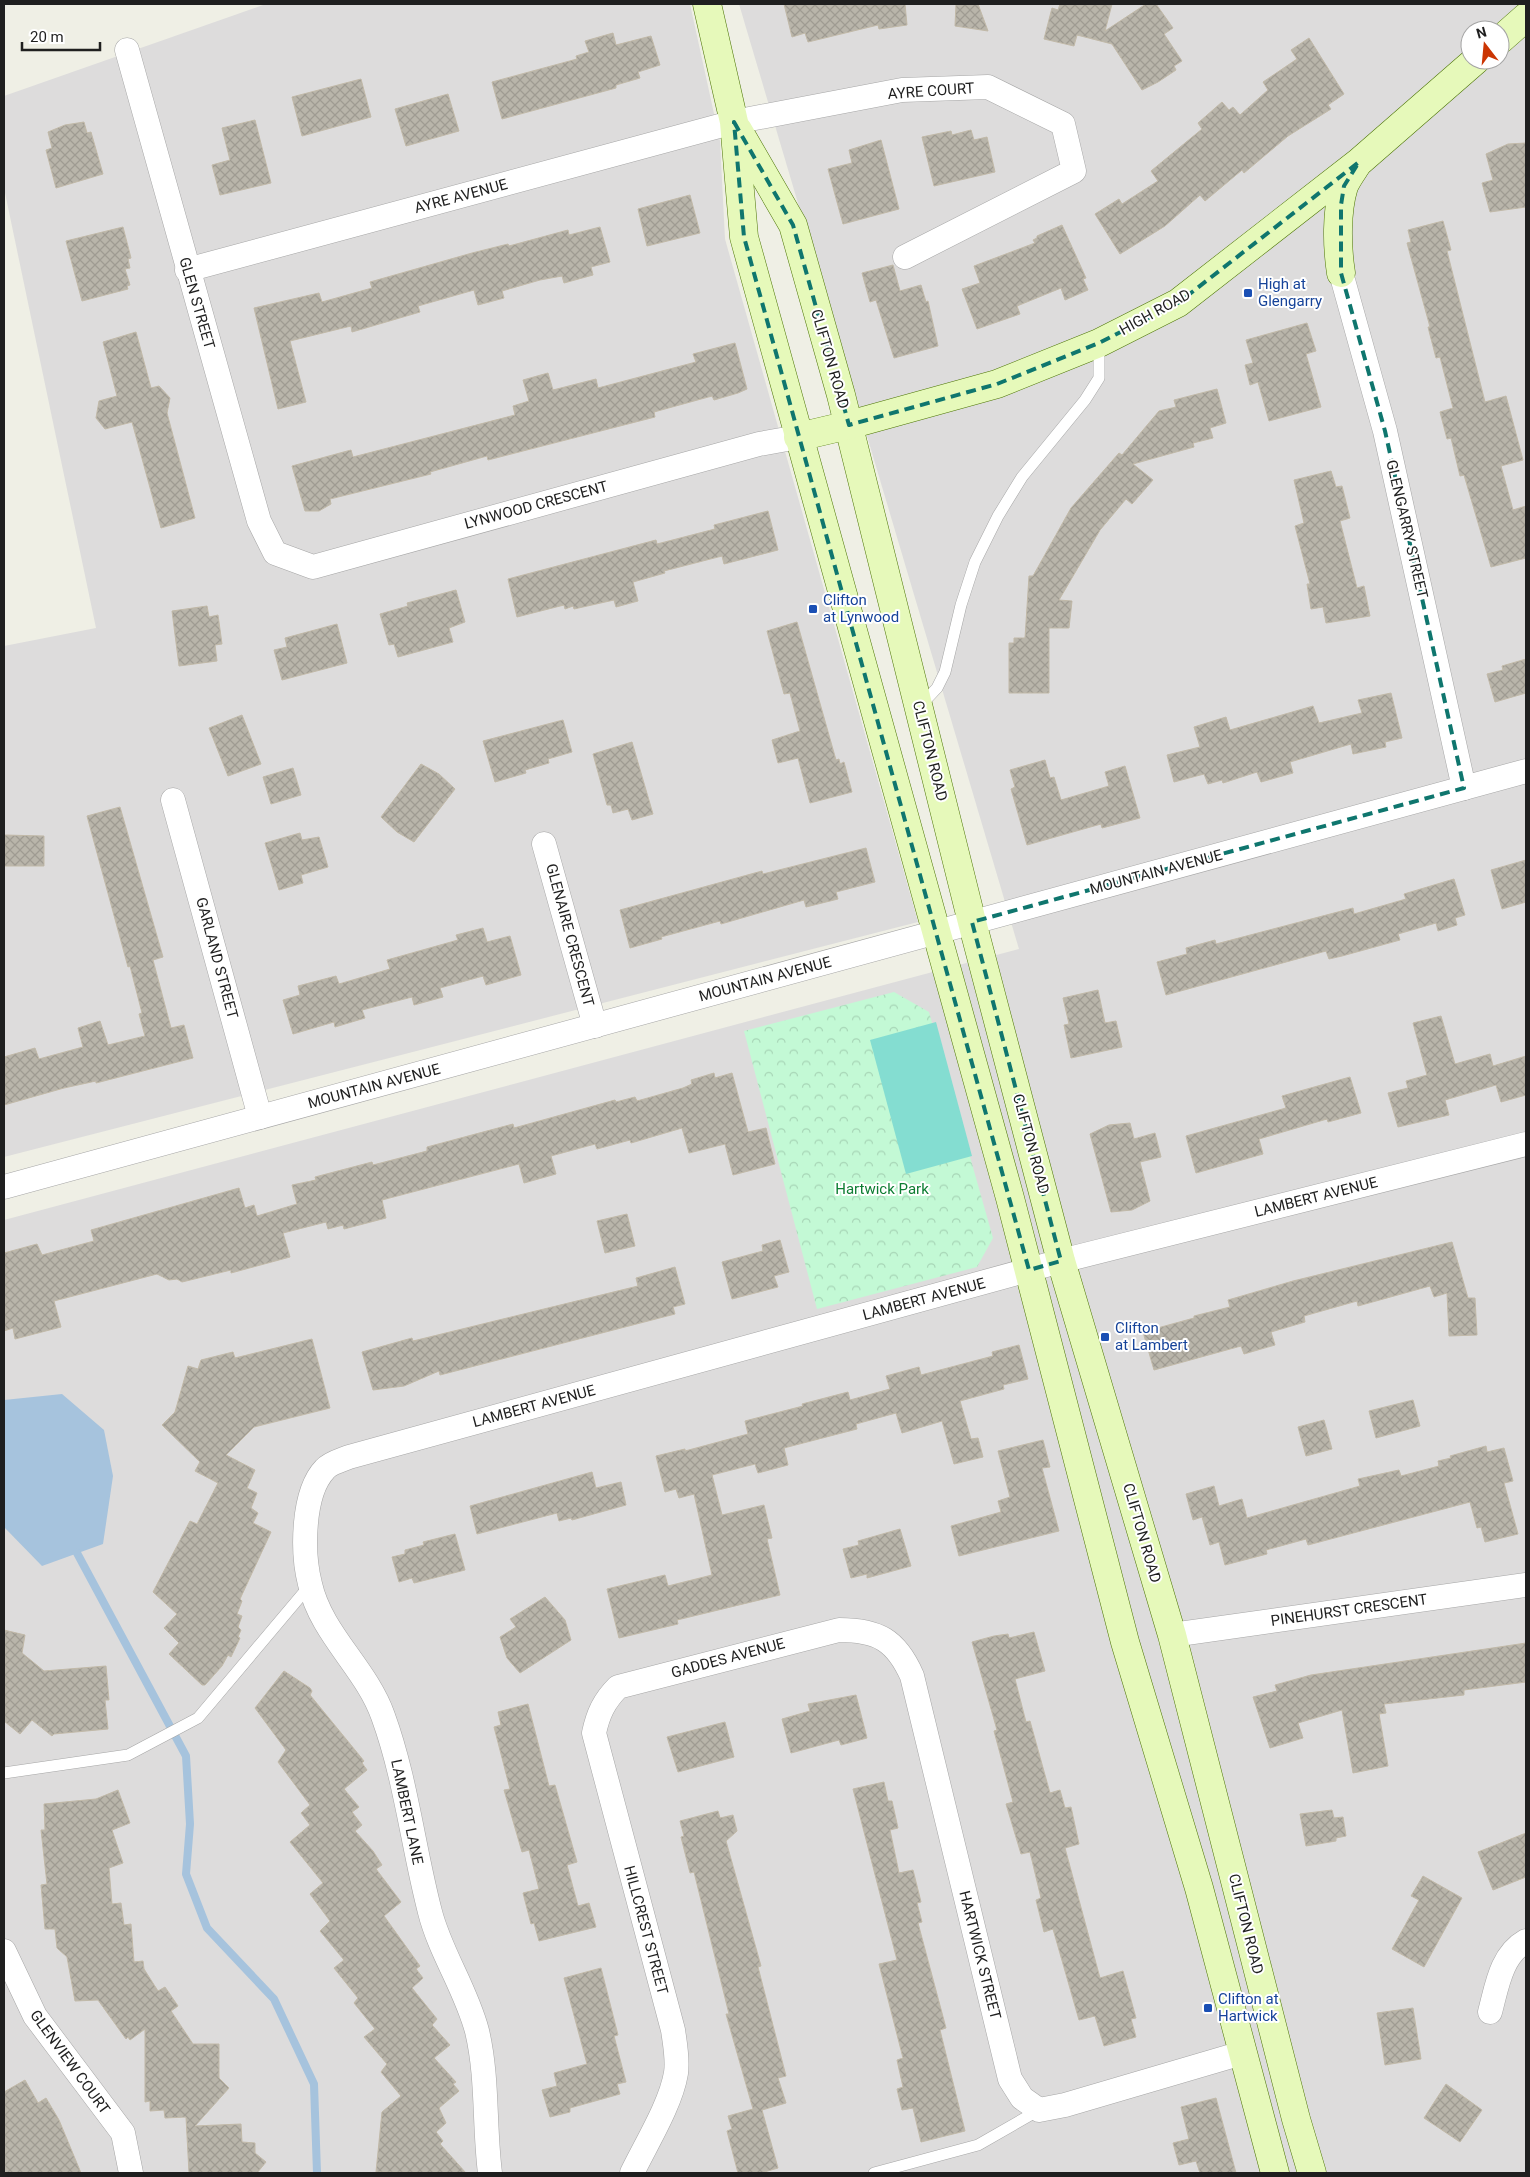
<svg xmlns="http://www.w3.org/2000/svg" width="1530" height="2177" font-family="Roboto,sans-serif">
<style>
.residential{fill:#dddcdc;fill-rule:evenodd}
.park{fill:url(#park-crowns)}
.pitch{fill:#84ddd1}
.water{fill:#a6c3dd}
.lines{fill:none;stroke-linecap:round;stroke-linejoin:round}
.stream{stroke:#a6c3dd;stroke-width:8}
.building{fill:url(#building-cross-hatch);stroke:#c1b9a8}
.service-casing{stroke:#a6a6a6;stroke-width:12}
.minor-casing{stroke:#a6a6a6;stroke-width:25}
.secondary-casing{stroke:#4d7506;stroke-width:29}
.service{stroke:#fff;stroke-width:11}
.minor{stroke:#fff;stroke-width:24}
.secondary{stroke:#e6f9ba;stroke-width:28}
.marked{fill:none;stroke:#0f766e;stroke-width:4;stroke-dasharray:10 6;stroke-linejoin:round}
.transit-dot{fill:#1a4fb4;stroke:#fff;stroke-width:2}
.labels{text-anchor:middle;stroke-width:4;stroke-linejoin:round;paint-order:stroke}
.street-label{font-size:15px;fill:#1f1f1f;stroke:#fff}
.transit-label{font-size:15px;fill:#164399;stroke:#fff;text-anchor:start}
.park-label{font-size:15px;fill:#0d7d32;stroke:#fff}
</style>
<defs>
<pattern id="park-crowns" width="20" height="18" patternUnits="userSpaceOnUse" patternTransform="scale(1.25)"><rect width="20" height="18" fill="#c3f9d5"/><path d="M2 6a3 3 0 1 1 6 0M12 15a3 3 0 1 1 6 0" fill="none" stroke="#a7d5b6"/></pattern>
<pattern id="building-cross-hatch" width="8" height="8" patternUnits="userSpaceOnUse" patternTransform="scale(1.25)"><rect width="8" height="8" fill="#b9b5aa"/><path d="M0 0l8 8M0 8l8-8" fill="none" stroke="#9f9b92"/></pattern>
</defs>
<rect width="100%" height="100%" fill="#efefe5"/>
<g class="residential">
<path d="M266,4H690L720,141L725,239L918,922L4,1157V646L96,628L4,188V96Z"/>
<path d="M739,4H1526V2173H4V1220L1019,949ZM1470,30H1500V60H1470Z"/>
</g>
<path class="park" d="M894,992L929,1012L993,1238L977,1267L817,1309L744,1031Z"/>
<path class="pitch" d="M936,1022L972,1156L906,1174L870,1040Z"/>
<path class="water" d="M62,1394L104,1430L113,1476L103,1544L42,1566L4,1527V1400Z"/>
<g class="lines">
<path class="stream" d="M77,1553L186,1756L190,1824L186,1874L207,1928L274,1999L314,2084L317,2173"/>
</g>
<g class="building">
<path d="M784,4H905L907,25L879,29L878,25L808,42L805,33L792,37Z"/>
<path d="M956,4H978L988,31L955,26Z"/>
<path d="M1060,4H1112L1105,31L1146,4H1156L1173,28L1164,34L1182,61L1174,66L1176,70L1158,82L1142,90L1112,44L1077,35L1074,46L1044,39L1052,8L1058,10Z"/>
<path d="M613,33L616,45L651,36L660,65L638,72L640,78L616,85V88L502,119L492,82L577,59L576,56L589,52L585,41Z"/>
<path d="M1309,38L1344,94L1328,105L1331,109L1288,136L1244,173L1242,170L1205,201L1200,195L1165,226L1120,254L1095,214L1119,199L1122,204L1158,181L1151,171L1202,129L1198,123L1222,102L1229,110L1233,107L1240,115L1268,90L1263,82L1297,59L1291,50Z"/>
<path d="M361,79L371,117L302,136L292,97Z"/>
<path d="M448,94L459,131L406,146L395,109Z"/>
<path d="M255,120L271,183L220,195L212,165L230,160L222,128Z"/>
<path d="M84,122L87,133L91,132L103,174L56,188L46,150L52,148L48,132L65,125Z"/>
<path d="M971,130L974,140L987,137L995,172L934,186L922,137L951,131L952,135Z"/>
<path d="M881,140L899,209L843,224L828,169L852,163L849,150Z"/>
<path d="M1526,143V207L1490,212L1482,183L1493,180L1486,154L1508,144Z"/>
<path d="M690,195L700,233L647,246L638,209Z"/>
<path d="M1443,221L1451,250L1447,251L1485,402L1506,396L1523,460L1501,466L1513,510L1526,506V558L1491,567L1464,475L1460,476L1451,438L1447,439L1440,412L1453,408L1440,357L1436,358L1428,327H1430L1407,243L1411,242L1408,230Z"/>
<path d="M1062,225L1086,278L1083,279L1088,290L1065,300L1061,288L1017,306L1020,314L977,329L962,289L980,283L974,266L1035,243L1033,240L1037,238V236Z"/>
<path d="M123,227L131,258L128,259L130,268L125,269L130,285L127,286L128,289L82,301L66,241Z"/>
<path d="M600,227L610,262L591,267L593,275L564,283L562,276L540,280L502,291L504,298L478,305L474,290L418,306L420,312L352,332L351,326L290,341L306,402L278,409L254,308L319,293L322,302L372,288L370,282L472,253L508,244L509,246L568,230L569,235Z"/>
<path d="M893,265L900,291L921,285L926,302L928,301L938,346L894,358L876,300L870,302L862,273Z"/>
<path d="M1307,323L1316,351L1306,354L1321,407L1269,421L1258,382L1250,385L1245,365L1253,363L1246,340Z"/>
<path d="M136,332L151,388L159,386L170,398L167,413L195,518L161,528L132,422L105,429L96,418L99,401L117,396L103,342Z"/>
<path d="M735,343L747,389L738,393L714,400L712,396L654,412L655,417L488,460L487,456L430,472L431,474L330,499L331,504L319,511H305L292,466L351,450L353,457L515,415L513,406L529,401L523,380L548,373L553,390L596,379L598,388L696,362L693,354Z"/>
<path d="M1217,389L1226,423L1210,428L1213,438L1193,443L1194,447L1133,464L1153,480L1132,504L1126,499L1100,530L1059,600L1072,601L1069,628H1049V693H1009V643H1014V638H1025L1029,576H1033L1071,508L1119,453L1122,455L1159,411L1176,407L1174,400Z"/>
<path d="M1331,471L1336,487L1342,486L1350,518L1340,521L1357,588L1364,586L1370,616L1326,623L1323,607L1311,609L1307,584H1310L1295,526L1304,523L1294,480Z"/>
<path d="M768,511L778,550L724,564L722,556L664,571L665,573L633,582L638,601L616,607L614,600L574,609L573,606L565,609L564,605L517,617L508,579L656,540L657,544L715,529L714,525Z"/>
<path d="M456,590L465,622L449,628L453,642L398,657L394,644L389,645L380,614L408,606L407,603Z"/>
<path d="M207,606L209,617L218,615L222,644L215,645L217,661L179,666L172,611Z"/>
<path d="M797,622L836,760L839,759L840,764L844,762L852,792L810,803L798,758L778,763L772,740L800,731L790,693L784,694L767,631Z"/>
<path d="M337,624L347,663L282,680L274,650L287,647L285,638Z"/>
<path d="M1526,659V693L1495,702L1487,674L1503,670L1502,666Z"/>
<path d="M1391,693L1402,738L1385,742L1386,747L1353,754L1351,744L1290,762L1293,773L1261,782L1257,772L1223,783L1222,780L1208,784L1204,774L1174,782L1167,755L1200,747L1194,727L1226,717L1230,730L1313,706L1319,723L1362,713L1358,700Z"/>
<path d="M242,715L261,764L228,776L209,728Z"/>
<path d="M563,720L572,752L548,759L549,763L525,770L526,773L495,782L483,741Z"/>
<path d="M632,742L653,814L632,820L628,809L613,813L611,805H607L593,754Z"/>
<path d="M1045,760L1050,778L1054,777L1061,800L1109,786L1105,772L1125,766L1140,818L1102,828L1101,824L1027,845L1011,789L1015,787L1010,770Z"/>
<path d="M421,764L439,774L455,789L414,842L397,832L381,817Z"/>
<path d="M293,768L301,795L271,804L263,777Z"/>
<path d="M120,807L163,957L153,960L171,1028L184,1025L193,1058L96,1083V1081L64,1088L4,1105V1057L35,1048L39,1059L83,1047L78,1028L100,1021L108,1045L145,1036L139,1014L142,1013L130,966L128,967L87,816Z"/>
<path d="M300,833L302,840L319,837L328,867L301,875L303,883L279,890L265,843Z"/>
<path d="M4,835L44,836V866H4Z"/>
<path d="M866,848L875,882L836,892L838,899L806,907L804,900L721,924L720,921L661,937L662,939L630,948L620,910L762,871L763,874Z"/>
<path d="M1526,860V902L1502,909L1491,870Z"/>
<path d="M1454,879L1465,915L1455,918L1457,925L1438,931L1436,923L1398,934L1400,940L1342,956L1329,959L1326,951L1166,995L1157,962L1187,954L1186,948L1215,940L1216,944L1353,908L1354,914L1406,899L1404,894Z"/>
<path d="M483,928L487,942L510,936L521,975L486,985L483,976L440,988L443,997L414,1005L412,997L362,1010L365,1018L335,1027L334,1022L293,1034L283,1000L300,995L298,986L336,976L339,984L390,969L387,960L458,940L456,935Z"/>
<path d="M1098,990L1105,1023L1116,1021L1122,1047L1071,1058L1064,1025L1069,1024L1063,998Z"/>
<path d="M1441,1016L1455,1064L1490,1054L1493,1066L1526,1056V1095L1501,1102L1496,1085L1445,1100L1449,1115L1398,1127L1388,1093L1408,1088L1406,1081L1427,1075L1413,1023Z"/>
<path d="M714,1073L715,1078L732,1073L748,1132L766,1128L775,1164L733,1175L725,1144L689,1153L682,1128L631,1143L630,1140L597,1149L595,1144L551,1156L556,1174L524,1183L519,1164L382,1200L386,1218L344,1229L343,1225L328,1229L326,1222L283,1233L290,1257L231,1273V1270L182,1282L177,1279L169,1280L157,1274L54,1301L61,1327L15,1339L13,1328L4,1331V1253L37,1244L42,1255L94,1241L91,1230L239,1188L245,1208L254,1205L257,1216L297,1204L292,1185L316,1180L315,1177L372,1162L373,1165L427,1151V1147L513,1124L514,1128L615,1100L616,1102L635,1097L637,1101L683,1088L692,1084L691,1080Z"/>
<path d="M1350,1077L1361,1113L1328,1122L1327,1119L1259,1139L1263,1154L1196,1173L1186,1136L1286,1108L1282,1096Z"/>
<path d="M1130,1123L1134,1139L1155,1133L1161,1157L1140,1162L1150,1201L1132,1210L1111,1212L1090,1134L1109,1125Z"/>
<path d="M627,1214L635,1246L605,1253L597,1221Z"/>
<path d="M780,1240L789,1272L774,1276L778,1287L732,1299L722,1262L763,1251L762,1245Z"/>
<path d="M1452,1242L1468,1298H1475L1477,1335L1449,1336L1447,1293L1434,1297L1430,1286L1358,1306L1357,1301L1304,1316L1305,1322L1271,1332L1275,1345L1244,1354L1241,1346L1154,1370L1143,1332L1194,1318V1316L1230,1307L1228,1300L1293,1281Z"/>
<path d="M675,1267L685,1304L673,1307L675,1314L440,1375L439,1371L404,1386L373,1390L362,1352L412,1338L413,1341L638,1286L636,1278Z"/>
<path d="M312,1339L330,1408L254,1427L226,1455L255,1470L247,1488L257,1493L251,1508L258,1513L253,1523L271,1532L240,1599L242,1601L237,1614L242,1616L238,1627L241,1630L238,1637L240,1638L231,1657L228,1655L222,1666L205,1685H202L169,1654L179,1643L164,1628L177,1614L153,1592L190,1521L197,1524L218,1483L195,1471L200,1462L162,1425L175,1412L188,1366L198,1369L201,1360L233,1352L235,1358Z"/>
<path d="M1019,1345L1028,1379L1003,1385L1004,1389L960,1401L971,1439L978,1438L983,1457L954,1464L942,1421L902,1433L896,1413L856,1424L857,1429L784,1448L788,1465L758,1473L755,1464L712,1475L722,1515L764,1505L772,1538L767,1539L780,1595L677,1620L678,1624L619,1638L607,1589L665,1575L668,1586L712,1575L694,1494L679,1498L676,1489L665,1492L656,1456L685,1449V1451L748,1434L745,1421L803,1406L802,1404L848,1392L850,1400L890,1389L886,1376L919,1367L921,1375L993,1356L992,1352Z"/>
<path d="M1413,1400L1420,1426L1376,1438L1369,1411Z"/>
<path d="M1324,1420L1332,1449L1306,1456L1298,1427Z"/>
<path d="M1043,1440L1050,1467L1042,1468L1059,1531L959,1556L951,1526L1001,1512L998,1501L1010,1497L998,1451Z"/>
<path d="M1486,1446L1487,1452L1504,1448L1513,1481L1504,1483L1518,1534L1485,1542L1481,1527L1477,1528L1470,1502L1308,1545L1306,1539L1266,1550L1267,1554L1225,1565L1219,1542L1210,1545L1202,1517L1193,1520L1186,1494L1214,1486L1219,1506L1242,1499L1247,1518L1360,1486L1358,1479L1399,1470L1401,1476L1439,1466L1438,1461L1451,1458L1450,1456Z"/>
<path d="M592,1472L596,1488L621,1482L626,1505L572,1520L571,1518L559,1521L557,1513L477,1534L470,1506Z"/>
<path d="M900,1529L911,1566L867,1578V1574L851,1578L843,1549L859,1545L858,1541Z"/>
<path d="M455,1534L465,1570L414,1583L412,1578L399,1582L392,1557L405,1554V1550L424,1545L423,1542Z"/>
<path d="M545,1597L565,1620L571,1640L520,1673L507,1658L500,1637L516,1627L510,1619Z"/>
<path d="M4,1630L25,1635L22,1653L44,1671L106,1666L109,1700H105L108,1729L54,1734L52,1736L32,1720L20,1734L4,1721Z"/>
<path d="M1034,1632L1045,1671L1015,1679L1026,1722L1030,1721L1050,1793L1060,1790L1065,1808L1071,1807L1079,1844L1065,1848L1100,1978L1123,1971L1136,2018L1131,2019L1136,2037L1104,2046L1095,2016L1079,2020L1053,1929L1044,1932L1036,1900L1041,1898L1030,1852L1021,1854L1006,1804L1013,1802L994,1731L997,1730L972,1642L994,1636L1008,1634L1009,1638Z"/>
<path d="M1526,1643V1682L1464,1690V1695L1384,1704L1386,1713L1379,1714L1388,1766L1353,1773L1342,1710L1298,1723L1303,1738L1270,1748L1253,1697L1277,1691L1275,1685L1311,1675Z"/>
<path d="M284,1671L310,1688L312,1691L310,1695L364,1761L362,1763L367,1770L344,1789L359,1807L352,1812L362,1825L355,1831L373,1851L382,1865L376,1869L401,1902L384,1916L420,1966L416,1969L423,1978L412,1988L437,2019L432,2025L450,2045L434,2058L456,2082L453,2084L459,2091L439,2108L446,2123L436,2132L443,2141L440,2144L466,2173L376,2172L382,2112L401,2096L381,2072L387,2064L364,2037L375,2029L354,2003L358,1998L334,1968L344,1960L320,1931L330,1921L310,1894L323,1883L290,1842L310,1825L301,1813L310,1805L278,1762L286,1750L255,1708Z"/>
<path d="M856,1695L867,1738L841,1745L839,1740L791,1753L782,1719L810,1711L808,1704Z"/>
<path d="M528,1704L549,1786L555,1785L577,1862L567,1865L578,1906L589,1903L596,1927L539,1941L534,1923L531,1924L523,1893L539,1889L529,1850L522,1852L504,1790L510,1789L494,1727L501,1725L498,1712Z"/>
<path d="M725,1722L734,1757L678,1772L667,1737Z"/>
<path d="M884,1782L888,1801H892L898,1828L890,1830L899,1873L913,1870L921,1902L917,1903L922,1922L918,1923L946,2028L940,2030L965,2131L921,2142L913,2108L902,2110L897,2089L903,2087L897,2060L903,2058L879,1964L897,1960L853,1789Z"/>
<path d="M118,1790L130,1823L112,1830L123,1863L109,1868L112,1904L121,1903L124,1925L131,1924L134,1962L143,1961L144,1969L158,1991L165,1987L178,2006L171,2011L193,2044H219V2078L229,2088L195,2126L241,2124L242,2142L255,2143V2153L266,2162L257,2173H189L186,2117L165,2118L164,2110L150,2111V2101L145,2102V2029L130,2040L128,2037L126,2039L98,2000L75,2001L67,1957L57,1948L55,1929H45L41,1885L47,1884L41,1830H45L44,1804L96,1799Z"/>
<path d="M1332,1810L1334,1818L1343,1817L1346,1836L1336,1838V1841L1306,1846L1300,1814Z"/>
<path d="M718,1811L720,1818L733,1815L737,1831L726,1841L761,1966L758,1967L786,2076L778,2078L786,2103L762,2110L778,2168L761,2173H738L727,2131L732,2129L728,2116L753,2109L726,2014H729L694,1872L690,1873L681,1837L684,1836L680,1821Z"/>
<path d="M1526,1833V1877L1493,1890L1478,1852Z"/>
<path d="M1423,1876L1462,1898L1424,1967L1392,1949L1419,1900L1411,1896Z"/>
<path d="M601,1968L618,2035L614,2036L626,2082L617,2084L620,2094L570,2108V2112L550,2117L542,2090L557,2086L554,2073L587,2064L564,1978Z"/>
<path d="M1413,2008L1421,2059L1385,2065L1377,2013Z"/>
<path d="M25,2080L38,2103L46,2098L59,2120L81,2173H4V2092Z"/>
<path d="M1446,2084L1482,2110L1460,2142L1424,2118Z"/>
<path d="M1216,2098L1236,2173H1200L1196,2161L1179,2165L1173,2143L1189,2139L1181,2107Z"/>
</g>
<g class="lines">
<g class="service-casing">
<g id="service">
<path d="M920,706L937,688L945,672L961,605L975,562L998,516L1022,477L1085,400L1099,378V344"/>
<path d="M4,1773L128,1755L198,1718L310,1585"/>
<path d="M874,2173L978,2145L1039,2110"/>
</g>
</g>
<g class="minor-casing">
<g id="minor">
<path d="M127,50L259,521L275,553L313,567L759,444L798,437"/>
<path d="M187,270L734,122L902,90L988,87L1063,124L1074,171L905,257"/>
<path d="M1341,273L1385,431L1464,788"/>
<path d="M173,800L260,1117"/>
<path d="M544,844L595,1026"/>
<path d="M4,1187L1526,771"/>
<path d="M1172,1635L1526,1585"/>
<path d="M4,1951L35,2016L123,2133L131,2173"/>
<path d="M1490,2012C1497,1986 1501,1955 1526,1941"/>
<path d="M490,2173C484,2126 488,2077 477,2031C466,1989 440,1952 430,1912C413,1847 406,1779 383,1716C366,1668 321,1634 310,1584C302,1553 302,1493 325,1469C330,1463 342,1460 349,1457L1061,1261L1526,1144"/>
<path d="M632,2173C646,2144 671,2104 676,2073C678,2059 675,2044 673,2030L594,1733C598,1714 604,1701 618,1687L839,1630C878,1630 896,1640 912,1676L1010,2079L1022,2098L1039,2110L1065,2105L1242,2053"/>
</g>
</g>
<g class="secondary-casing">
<g id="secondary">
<path d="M707,4L734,122L744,237L1010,1198L1125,1642L1199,1888L1275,2173"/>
<path d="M1500,40L1526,17"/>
<path d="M738,130L793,225L841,395L972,922L1061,1261L1172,1635L1296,2119L1312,2173"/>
<path d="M1341,273C1337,247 1336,212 1344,186C1347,179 1352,172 1356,166"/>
<path d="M798,437L849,425L997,384L1099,343L1178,303L1359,162L1476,60"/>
</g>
</g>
<use href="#service" class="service"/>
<use href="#minor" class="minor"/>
<use href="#secondary" class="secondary"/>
</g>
<path class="marked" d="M734,122L793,225L849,425L997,384L1099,343L1178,303L1359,162L1344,186L1341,205V273L1385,431L1464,788L972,922L1061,1261L1029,1270L744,237Z"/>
<g class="transit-dot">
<rect x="1243" y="288" width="10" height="10" rx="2.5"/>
<rect x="808" y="604" width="10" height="10" rx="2.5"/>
<rect x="1100" y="1332" width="10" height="10" rx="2.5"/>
<rect x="1203" y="2003" width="10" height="10" rx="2.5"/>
</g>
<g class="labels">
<g class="street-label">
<text transform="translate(931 91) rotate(-4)" y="5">AYRE COURT</text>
<text transform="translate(461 196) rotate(-15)" y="5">AYRE AVENUE</text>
<text transform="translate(197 303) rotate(74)" y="5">GLEN STREET</text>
<text transform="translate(1155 312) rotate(-29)" y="5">HIGH ROAD</text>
<text transform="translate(830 359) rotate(74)" y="5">CLIFTON ROAD</text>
<text transform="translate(536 505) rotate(-15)" y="5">LYNWOOD CRESCENT</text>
<text transform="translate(1407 529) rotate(77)" y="5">GLENGARRY STREET</text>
<text transform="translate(930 751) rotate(76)" y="5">CLIFTON ROAD</text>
<text transform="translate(1156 872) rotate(-15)" y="5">MOUNTAIN AVENUE</text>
<text transform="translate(570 935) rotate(75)" y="5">GLENAIRE CRESCENT</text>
<text transform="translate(217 958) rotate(75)" y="5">GARLAND STREET</text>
<text transform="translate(765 979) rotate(-15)" y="5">MOUNTAIN AVENUE</text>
<text transform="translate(374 1086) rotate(-15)" y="5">MOUNTAIN AVENUE</text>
<text transform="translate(1031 1144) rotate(75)" y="5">CLIFTON ROAD</text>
<text transform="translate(1316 1197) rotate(-14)" y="5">LAMBERT AVENUE</text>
<text transform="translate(924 1299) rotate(-15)" y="5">LAMBERT AVENUE</text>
<text transform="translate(534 1406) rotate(-15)" y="5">LAMBERT AVENUE</text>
<text transform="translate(1142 1533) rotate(74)" y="5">CLIFTON ROAD</text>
<text transform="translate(1349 1610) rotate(-8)" y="5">PINEHURST CRESCENT</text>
<text transform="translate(728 1658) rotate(-15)" y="5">GADDES AVENUE</text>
<text transform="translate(407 1812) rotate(78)" y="5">LAMBERT LANE</text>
<text transform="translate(1246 1924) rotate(76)" y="5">CLIFTON ROAD</text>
<text transform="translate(646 1930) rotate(75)" y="5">HILLCREST STREET</text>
<text transform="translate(980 1955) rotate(76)" y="5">HARTWICK STREET</text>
<text transform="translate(70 2062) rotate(54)" y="5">GLENVIEW COURT</text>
</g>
<g class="transit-label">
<text x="1258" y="289">High at<tspan x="1258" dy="17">Glengarry</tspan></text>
<text x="823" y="605">Clifton<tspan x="823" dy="17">at Lynwood</tspan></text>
<text x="1115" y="1333">Clifton<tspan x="1115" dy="17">at Lambert</tspan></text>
<text x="1218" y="2004">Clifton at<tspan x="1218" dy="17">Hartwick</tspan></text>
</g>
<g class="park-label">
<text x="882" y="1194">Hartwick Park</text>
</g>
</g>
<rect width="1530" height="2177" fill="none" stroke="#1f1f1f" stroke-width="10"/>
<g transform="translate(1485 45) rotate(344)"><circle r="24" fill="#ffffff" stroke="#a5a5a5"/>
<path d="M0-4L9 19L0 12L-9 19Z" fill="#cb3503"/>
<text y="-8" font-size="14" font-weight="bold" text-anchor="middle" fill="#1f1f1f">N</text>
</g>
<path d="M22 42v8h78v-8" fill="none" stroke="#1f1f1f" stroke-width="2.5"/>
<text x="30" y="42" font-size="15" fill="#1f1f1f" stroke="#ffffff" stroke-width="4" paint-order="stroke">20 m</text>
</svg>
